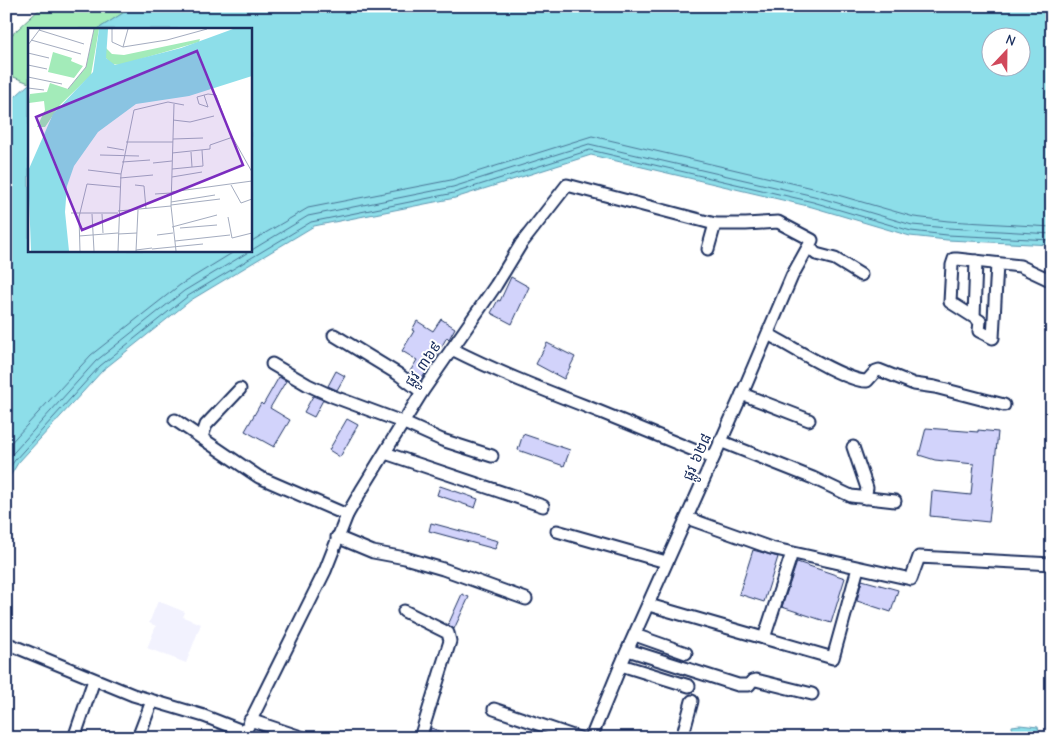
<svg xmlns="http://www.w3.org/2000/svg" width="1058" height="744" font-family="'Comic Neue','Noto Sans Khmer',sans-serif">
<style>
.built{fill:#f2f2fe}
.green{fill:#a3ebb9;stroke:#5f8d8c}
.water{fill:#8ddee9;stroke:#5f98b1;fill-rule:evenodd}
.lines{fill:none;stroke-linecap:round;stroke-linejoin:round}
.shore{stroke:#497596;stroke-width:1}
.building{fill:#d2d3fb;stroke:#1b2f5e}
.street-casing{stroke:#1b2f5e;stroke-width:15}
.street{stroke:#fff;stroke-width:11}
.labels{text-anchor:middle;stroke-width:4;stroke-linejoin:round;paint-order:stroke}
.street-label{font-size:15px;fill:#1b2f5e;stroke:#fff}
.inset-road{fill:none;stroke:#a4acbf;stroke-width:1}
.view{fill:#7b2cbf;fill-opacity:0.15;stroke:#7b2cbf;stroke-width:2.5}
.inset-edge{fill:none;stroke:#1b2f5e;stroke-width:2.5}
</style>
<rect width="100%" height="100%" fill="#fff"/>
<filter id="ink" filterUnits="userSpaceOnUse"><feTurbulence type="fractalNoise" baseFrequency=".02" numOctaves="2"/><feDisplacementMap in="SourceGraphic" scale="10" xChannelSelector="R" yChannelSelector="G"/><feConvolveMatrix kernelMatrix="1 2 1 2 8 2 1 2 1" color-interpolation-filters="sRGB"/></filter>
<g filter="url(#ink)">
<path class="built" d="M158,601L185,612L183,617L201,624L186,663L147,648L156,626L149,623Z"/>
<path class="green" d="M43,6H134L98,29H29V83L6,74V40Z"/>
<g class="water">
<path d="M134,6H1052V245L947,240L910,236L812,207L591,155L455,198L314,226L191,300L103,370L18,463L6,483V105L29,84V250H250V29H98ZM990,38H1020V68H990Z"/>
<path d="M1020,725L1038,727L1040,738H1013L1012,726Z"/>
</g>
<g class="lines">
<g class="shore">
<path d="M250,242L308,208L451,180L592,136L817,189L914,217L948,221L1052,227"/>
<path d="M6,448L91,355L180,285L237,250"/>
<path d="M6,461L96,361L184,291L308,216L453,187L589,144L814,196L912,225L948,228L1052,234"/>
<path d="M6,473L15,460L100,366L188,296L311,222L454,193L590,150L813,202L911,231L947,235L1052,240"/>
</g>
</g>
<g class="building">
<path d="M511,277L529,287L512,324L491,313L498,300L500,301Z"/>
<path d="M441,319L455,328L449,339L447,337L431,365L420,381L409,373L417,360L402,351L414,331L412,330L417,321L433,331Z"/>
<path d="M547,343L575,357L564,379L536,364Z"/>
<path d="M336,371L345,376L337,390L328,386Z"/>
<path d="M279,377L286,381L270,408L290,420L274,447L245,431L261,403L263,405Z"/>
<path d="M313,396L323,400L314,417L304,412Z"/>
<path d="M347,419L358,425L340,457L329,450Z"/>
<path d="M926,428L978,432V430L998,432L989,522L930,516L932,491L971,495L974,464L935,460L919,455Z"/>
<path d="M523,434L570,450L564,466L518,450Z"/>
<path d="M440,486L478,499L475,508L437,495Z"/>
<path d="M431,523L498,541L495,549L429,531Z"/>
<path d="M753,550L778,557L764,602L739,594Z"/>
<path d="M797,562L845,578L831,623L782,607Z"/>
<path d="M862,580L898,590L891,612L857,601Z"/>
<path d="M462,594L469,597L454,629L448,625Z"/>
<path d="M431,728L455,737L454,738H428Z"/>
</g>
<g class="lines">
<g class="street-casing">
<g id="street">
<path d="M809,246L816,254L835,259L861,275"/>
<path d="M708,249L715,224"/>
<path d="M997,264L993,338L979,331L980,321L950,302L952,265L954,259H957L1020,266L1052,281"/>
<path d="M974,317L976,261"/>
<path d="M768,334C788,345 847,382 867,381L876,371L879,370L914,384L935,387L1004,405"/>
<path d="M334,335L398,374L422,392"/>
<path d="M452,349C501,374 552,393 603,413C640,428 677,443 713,458"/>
<path d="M272,364L308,385L332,396L402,422L442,440L492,456"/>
<path d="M742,394L809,420"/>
<path d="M175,420L259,477L347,515"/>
<path d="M202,437L206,425L240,389"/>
<path d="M720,441L813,478L851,496L895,501"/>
<path d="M853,447L867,488L865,498"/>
<path d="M385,453L543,506"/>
<path d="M687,518L771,548L911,579L919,557L1052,564"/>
<path d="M557,531L666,562"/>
<path d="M337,537L373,552L405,558L443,569L526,599"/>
<path d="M649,605L833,658L858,568"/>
<path d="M404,611L448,633L450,641L420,738"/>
<path d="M635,635L686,653"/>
<path d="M764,638L792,553"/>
<path d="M6,643L133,695L204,716L245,732"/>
<path d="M628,650L738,685H749L752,681L756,680L812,694"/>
<path d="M621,665L689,686"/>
<path d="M494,709L579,738"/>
<path d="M250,720L304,738"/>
<path d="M74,738L94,680"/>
<path d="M138,738L152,701"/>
<path d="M242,738L325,571L347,515L361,491L422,392L496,285L521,244L567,185L715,224H746L778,222L812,240L792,276L742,394L623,660L591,738"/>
<path d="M682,738L692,701"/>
</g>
</g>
<use href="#street" class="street"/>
</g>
</g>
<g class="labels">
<g class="street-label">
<text transform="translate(423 364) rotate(-55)" y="5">ផ្លូវ ៣៦៩</text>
<text transform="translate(697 457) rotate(-66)" y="5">ផ្លូវ ៦២៨</text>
</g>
</g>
<g transform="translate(28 28)">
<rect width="224" height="224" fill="#fff"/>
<path d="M66,1H71L63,47L32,77L17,99H9L17,82L16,73L1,75L2,66L19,64L22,55L40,61L58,39ZM172,11L171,14L92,37L83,36L78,30V20L84,26L96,27ZM25,24L44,30L43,33L55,38L46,50L20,44Z" fill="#a3ebb9"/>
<path d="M71,1H80L78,30L87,37L153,20L205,1H224V48L161,68L108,76L70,104L46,138L39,158L37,184L41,223H3L0,143L25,86L65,44Z" fill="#8ddee9"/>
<path class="inset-road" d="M84,1V14L95,19L139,12L179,1M11,2L56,16M3,12L53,26M0,17L12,1M95,19L100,1M0,25L21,30M0,37L19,41M0,49L34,56M0,60L16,62M40,61L58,39L66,1M176,67L180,79L171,76L169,69L180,66L188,67L201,103L224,144M146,76L143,178L148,223M145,92L162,94L186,88M145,111L175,110M98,114H145M79,119L96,122M163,124L164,139M144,125L182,121V117L205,109M72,127L111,128M94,134L122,132M125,135L144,133M144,141L175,138L174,122M60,142L93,146M144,149L174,144M92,150L125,147M107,157L116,158L118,181M203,157L213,175L224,171M143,164L224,153M127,166L143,165M143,174L187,167M143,177L192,171M90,183L143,178M43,185H90M64,186L66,223M74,186L75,205M200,189L204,210L224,205M144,199L189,187M152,200L189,197M90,206L109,205M129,207L145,205M51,208L90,205M147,213L202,207M124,221L175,216M108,222L124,220M52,223L51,189L59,156L92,159M90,223L93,146L106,82L140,74L156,77M108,223L110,182"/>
<path class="view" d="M169,23L215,137L54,202L8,89Z"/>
<rect width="224" height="224" class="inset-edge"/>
</g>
<rect width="1058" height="744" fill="none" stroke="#fff" stroke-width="25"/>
<rect x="12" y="12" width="1033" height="719" fill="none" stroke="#1b2f5e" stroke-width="2" filter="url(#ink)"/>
<g transform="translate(1006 52) rotate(22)"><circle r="24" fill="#ffffff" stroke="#a4acbf"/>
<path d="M0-4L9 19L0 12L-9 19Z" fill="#d1495b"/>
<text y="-8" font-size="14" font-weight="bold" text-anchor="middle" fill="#1b2f5e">N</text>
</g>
</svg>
